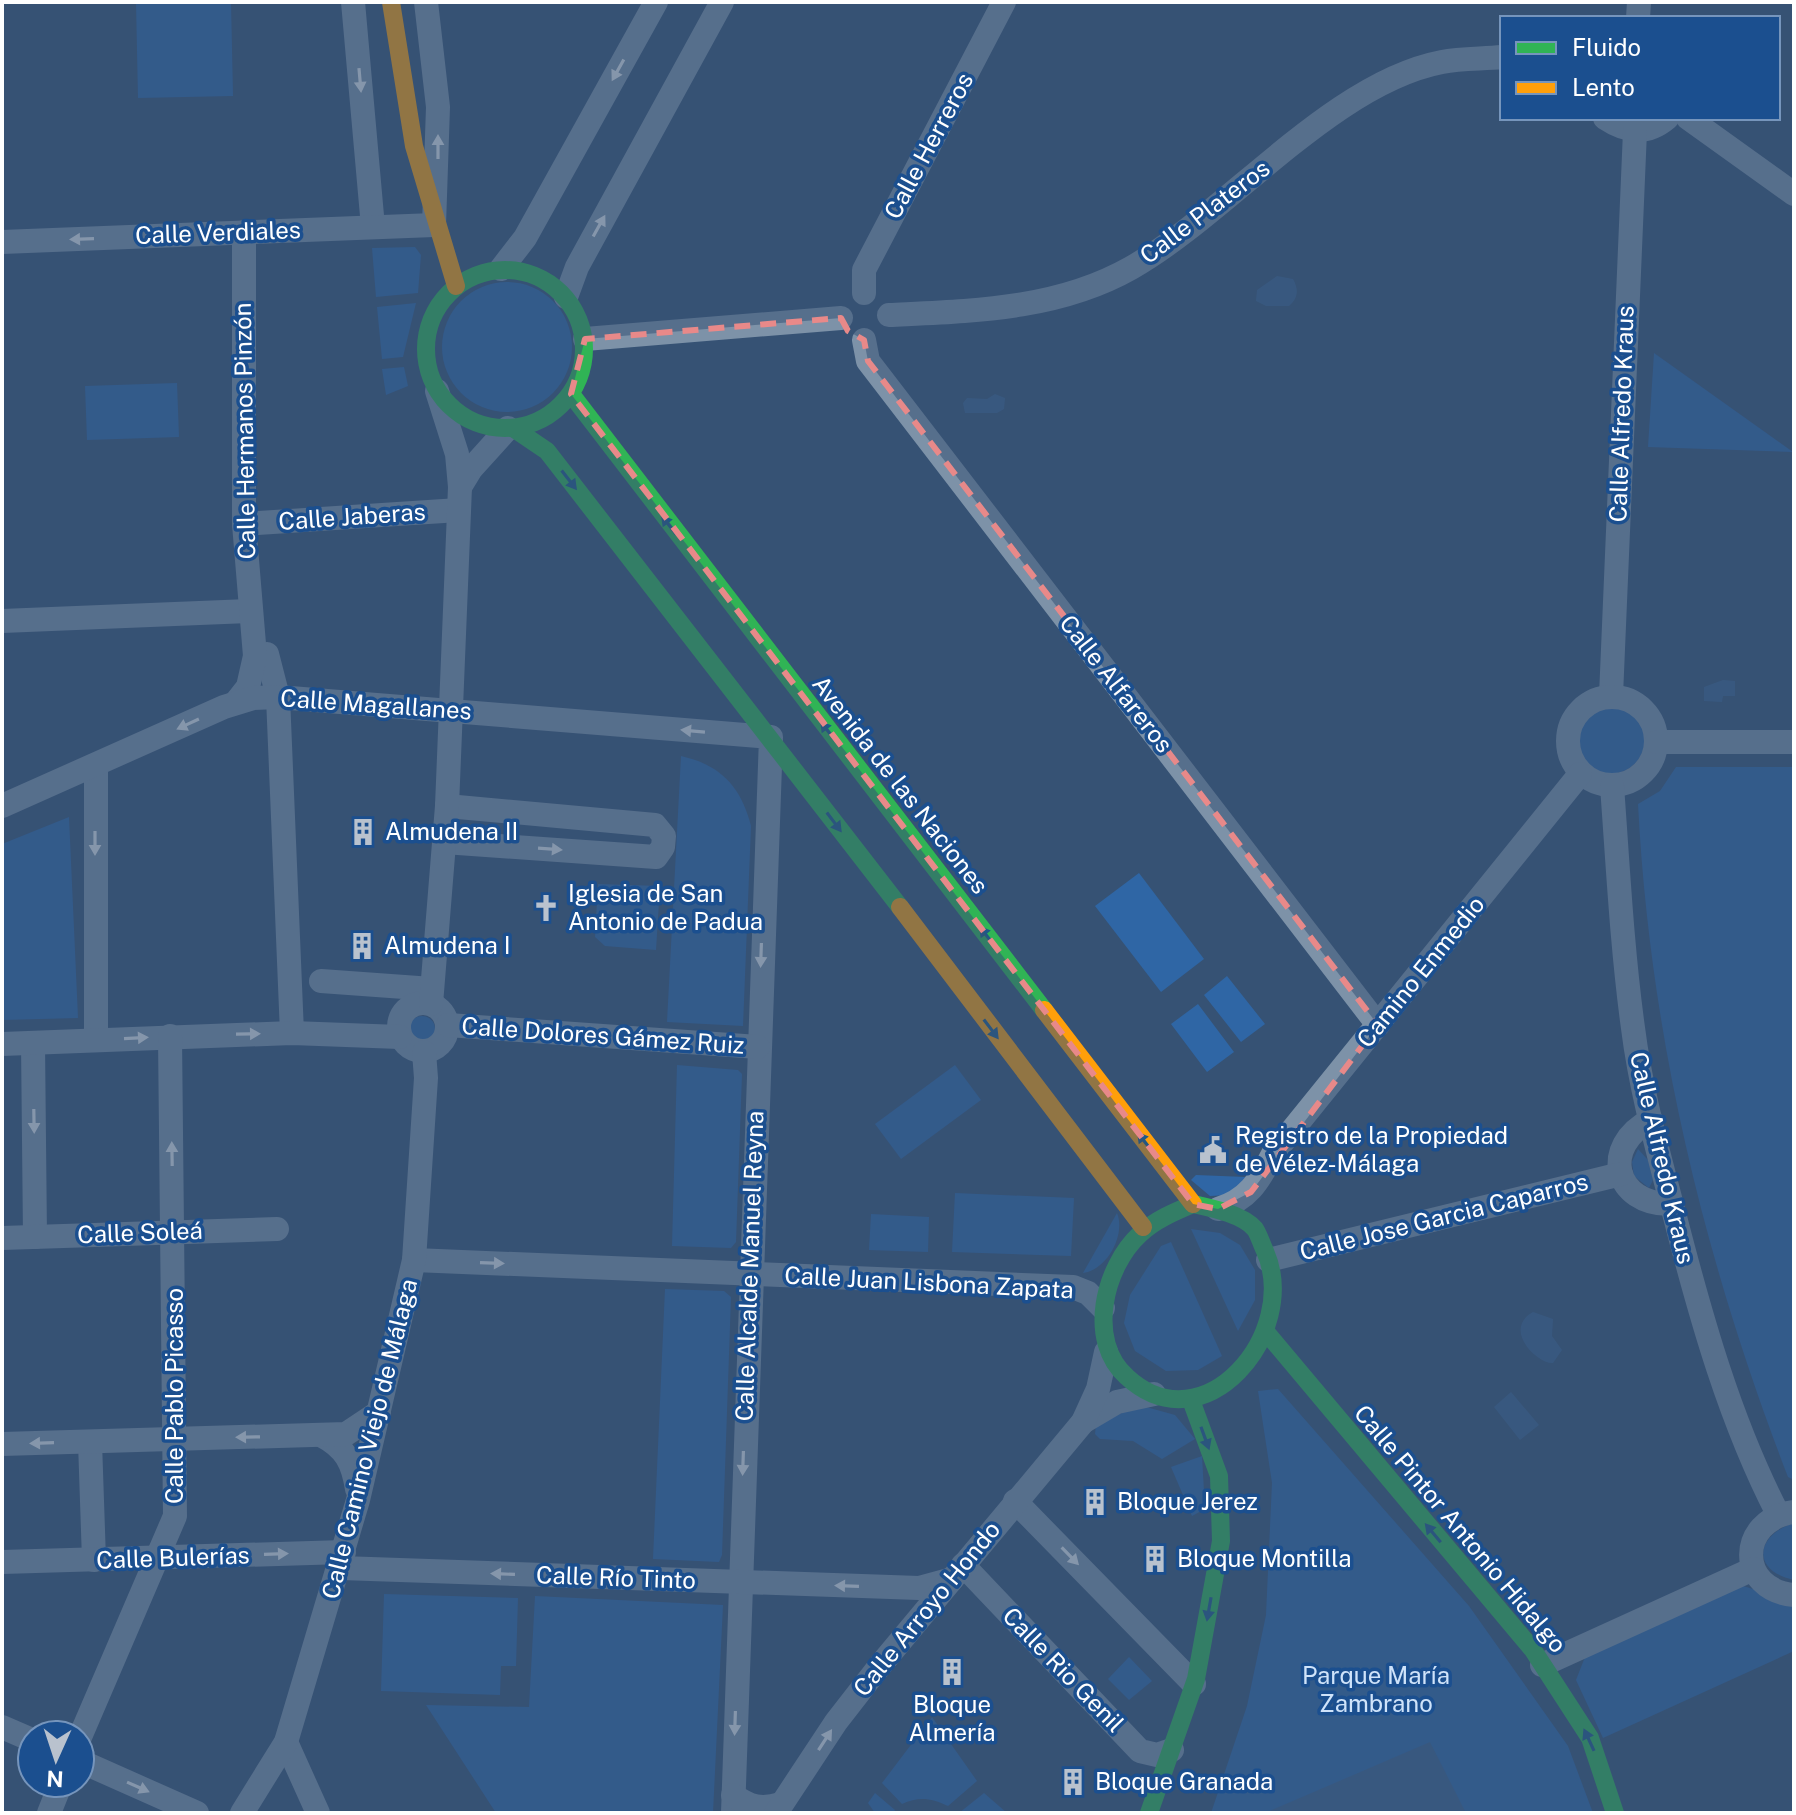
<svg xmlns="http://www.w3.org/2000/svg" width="1796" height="1815" font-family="'Public Sans',sans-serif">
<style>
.green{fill:#2f66a5}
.water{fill:#3b618d}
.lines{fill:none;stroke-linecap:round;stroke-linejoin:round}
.street{stroke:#7d92a8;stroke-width:24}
.fast{stroke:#30b455;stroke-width:18}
.slow{stroke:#ff9f0a;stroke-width:18}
.oneway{fill:#e5e9ee}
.oneway2{fill:#1d5989}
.marked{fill:none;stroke:#e88989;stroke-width:6;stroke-dasharray:16 10;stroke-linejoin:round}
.labels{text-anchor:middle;stroke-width:7;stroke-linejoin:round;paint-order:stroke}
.street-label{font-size:24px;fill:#fff;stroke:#1b4f8f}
.poi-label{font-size:24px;fill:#fff;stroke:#1b4f8f;text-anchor:start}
.park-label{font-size:24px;fill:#cfe3fa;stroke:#1b4f8f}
</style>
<rect width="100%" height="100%" fill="#365274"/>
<g class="green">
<path d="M136,2H231L233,96L138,98Z"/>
<path d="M415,247L421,255L418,293L376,297L372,248Z"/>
<circle cx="507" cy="347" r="65"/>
<path d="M416,303L403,357L382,359L377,307Z"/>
<path d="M1654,353L1793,452L1648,447Z"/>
<path d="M404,367L408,386L386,395L382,369Z"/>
<path d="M177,383L179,437L87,440L85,386Z"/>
<circle cx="1610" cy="739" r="35"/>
<path d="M681,756C721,765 741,787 751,826L743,1026L667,1022Z"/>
<path d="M1676,767H1794V1480L1788,1477C1704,1259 1650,1038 1638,804L1660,791Z"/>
<path d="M69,817L78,1018L2,1020V844Z"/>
<path d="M1139,873L1204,959L1161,992L1095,906Z"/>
<path d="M598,884L660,886L656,950L605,946L595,937Z"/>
<path d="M1227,976L1265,1024L1241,1042L1204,995Z"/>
<path d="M1198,1004L1234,1052L1207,1072L1171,1024Z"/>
<circle cx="422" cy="1029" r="13"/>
<path d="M677,1065L738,1070L742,1074L736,1242L731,1248L672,1246Z"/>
<path d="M955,1065L981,1100L901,1159L875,1124Z"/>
<path d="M1638,1149L1648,1160L1653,1180L1649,1188L1634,1176L1632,1162Z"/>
<path d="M1196,1175L1246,1177L1230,1195L1210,1196L1191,1180Z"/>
<path d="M955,1193L1074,1198L1071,1256L952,1252Z"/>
<path d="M1117,1213C1126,1235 1107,1270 1083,1273Z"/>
<path d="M871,1214L929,1217L928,1252L869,1250Z"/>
<path d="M1191,1229L1220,1233L1240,1245L1255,1270V1300L1238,1331Z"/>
<path d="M1171,1242L1222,1356L1198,1370L1166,1371L1135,1351L1124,1323L1130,1295L1161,1246Z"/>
<path d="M665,1289L724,1291L731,1297L722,1555L719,1562L653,1559Z"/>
<path d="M1278,1389L1469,1606L1568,1746L1593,1813H1211L1247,1706L1266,1615L1272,1483L1258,1391Z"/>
<path d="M1139,1405L1175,1415L1195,1439L1162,1459L1133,1441L1100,1439L1095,1434L1096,1425Z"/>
<path d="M1202,1456L1205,1509L1192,1516L1171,1467Z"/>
<path d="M1794,1523V1580C1752,1571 1754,1536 1794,1523Z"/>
<path d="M1743,1586L1794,1601V1651L1603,1738L1576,1680L1585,1657Z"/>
<path d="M384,1594L518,1598L516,1666H501L500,1695L381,1691Z"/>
<path d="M535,1596L723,1605L713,1813H496L426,1705L529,1707Z"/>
<path d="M1129,1657L1152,1681L1129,1700L1108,1679Z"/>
<path d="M932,1717L977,1781L948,1806C931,1798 919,1796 902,1804L882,1783Z"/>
<path d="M875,1793L895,1810L893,1813H875L868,1803Z"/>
<path d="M984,1793L1007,1813H959Z"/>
</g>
<g class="water">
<path d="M1277,276L1293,279C1299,290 1298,298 1289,306H1266L1256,301L1257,290Z"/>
<path d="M995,394L1005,398L1004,409L997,413H965L963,403L967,398L987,399Z"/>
<path d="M1723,680L1735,681V696H1723L1722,702L1704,701V687Z"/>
<path d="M1533,1312L1553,1319L1552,1336L1562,1350L1553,1363C1537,1364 1502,1329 1533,1312Z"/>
<path d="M1511,1392L1539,1425L1520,1440L1494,1407Z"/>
<path d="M1430,1742L1466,1813H1265Z"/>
</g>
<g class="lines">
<g class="street">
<path d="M353,2L373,227"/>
<path d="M1638,18L1639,2"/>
<path d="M1605,118C1626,132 1647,135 1667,118"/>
<path d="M1688,118L1794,194"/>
<path d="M2,242L434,225L438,107L426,2"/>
<path d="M501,269L525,238L656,2"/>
<path d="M864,293V270L1004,2"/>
<path d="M566,297L577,267L722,2"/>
<path d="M889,315C971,311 1057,310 1131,268C1228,213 1332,83 1442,62C1461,58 1482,59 1502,57"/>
<path d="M585,339L841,318"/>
<path d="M864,340L868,361L888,387L1378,1025"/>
<path d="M460,487L471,469L508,428"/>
<path d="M244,524L459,510"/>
<path d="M2,621L249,611"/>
<path d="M267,654L278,697L292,1033"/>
<path d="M1611,696L1635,131"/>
<circle cx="1612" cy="741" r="44"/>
<path d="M237,701L248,687L255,656L244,524V232"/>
<path d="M1657,742H1794"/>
<path d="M96,765V1040"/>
<path d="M1612,786C1618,867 1622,948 1633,1028C1641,1092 1659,1155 1675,1217C1701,1318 1730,1421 1778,1514"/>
<path d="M2,806L224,707L253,698L278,697L771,737L733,1813"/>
<path d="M444,842L656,857L663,847L664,836L655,825L447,806"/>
<path d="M321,981L432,989"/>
<circle cx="423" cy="1027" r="24"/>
<path d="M431,1004L447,806L460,487L457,454L437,391"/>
<path d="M448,1025L758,1047"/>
<path d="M33,1043L35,1237"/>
<path d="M2,1044L292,1033L400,1037"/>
<path d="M1651,1120C1600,1146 1614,1205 1671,1204"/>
<path d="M1218,1209C1248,1200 1259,1181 1273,1154L1580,774"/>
<path d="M2,1238L277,1229"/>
<path d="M414,1260L1073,1287L1088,1293L1103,1308"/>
<path d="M1268,1260L1621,1174"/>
<path d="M1083,1422L1117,1402L1154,1394"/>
<path d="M321,1435C346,1448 353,1463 357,1489"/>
<path d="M90,1442L94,1560"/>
<path d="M2,1444L346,1434L379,1412"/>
<path d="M1015,1501L1194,1684"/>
<path d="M1793,1512C1737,1521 1737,1590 1794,1595"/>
<path d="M2,1562L344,1552"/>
<path d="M963,1565L1140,1751L1157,1755L1172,1750"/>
<path d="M341,1568L919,1588L952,1579"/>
<path d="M1542,1665L1753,1569"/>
<path d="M2,1727L32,1740"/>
<path d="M80,1737L175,1516L170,1036"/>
<path d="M286,1742L318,1813"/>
<path d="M80,1761L197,1813"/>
<path d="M733,1795C750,1807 761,1810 781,1804"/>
<path d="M49,1813L61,1783"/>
<path d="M242,1813L286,1742L358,1500L414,1260L426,1078L424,1052"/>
<path d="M776,1813L836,1722L878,1668L1083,1422L1098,1389L1106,1352"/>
</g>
<g class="fast">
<circle cx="505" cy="349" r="79"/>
<path d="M571,394L1044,1010"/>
<path d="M513,428L547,451L900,907"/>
<path d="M1193,1204C1211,1208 1242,1214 1255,1229C1259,1235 1262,1245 1265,1251C1301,1333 1204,1448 1127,1377C1086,1341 1104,1267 1140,1234C1155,1220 1174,1212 1193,1204Z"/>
<path d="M1266,1332L1533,1650L1590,1738L1615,1813"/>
<path d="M1149,1813L1196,1679L1221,1541L1219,1476L1191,1400"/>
</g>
<g class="slow">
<path d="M391,2L414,146L456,286"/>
<path d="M900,907L1143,1227"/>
<path d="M1044,1010L1193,1204"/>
</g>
</g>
<defs><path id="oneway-solid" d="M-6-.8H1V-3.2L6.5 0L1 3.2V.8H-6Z" transform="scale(2)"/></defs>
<g class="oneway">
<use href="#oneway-solid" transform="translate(618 70) rotate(119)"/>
<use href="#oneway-solid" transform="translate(360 80) rotate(85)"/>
<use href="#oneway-solid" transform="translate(438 147) rotate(-90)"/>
<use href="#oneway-solid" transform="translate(599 226) rotate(-61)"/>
<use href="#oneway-solid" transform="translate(82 239) rotate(178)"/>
<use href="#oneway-solid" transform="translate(188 724) rotate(155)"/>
<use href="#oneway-solid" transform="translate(693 731) rotate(-175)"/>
<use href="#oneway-solid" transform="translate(95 843) rotate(90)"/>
<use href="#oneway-solid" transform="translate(550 849) rotate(4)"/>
<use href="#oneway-solid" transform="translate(761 955) rotate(92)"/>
<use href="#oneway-solid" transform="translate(248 1034) rotate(-1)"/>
<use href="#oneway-solid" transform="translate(136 1038) rotate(-3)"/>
<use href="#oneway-solid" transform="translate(34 1121) rotate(89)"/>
<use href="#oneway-solid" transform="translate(172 1154) rotate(-91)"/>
<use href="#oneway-solid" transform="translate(492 1263) rotate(2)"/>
<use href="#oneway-solid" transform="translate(248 1437) rotate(179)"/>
<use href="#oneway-solid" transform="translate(42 1443) rotate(178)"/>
<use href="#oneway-solid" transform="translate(743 1463) rotate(92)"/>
<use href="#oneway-solid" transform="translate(276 1554) rotate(-2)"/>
<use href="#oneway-solid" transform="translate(1070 1556) rotate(46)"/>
<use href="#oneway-solid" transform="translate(503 1574) rotate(-178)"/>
<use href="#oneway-solid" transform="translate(847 1586) rotate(-178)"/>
<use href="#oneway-solid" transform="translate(735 1723) rotate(92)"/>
<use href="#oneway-solid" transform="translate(825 1740) rotate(-57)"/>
<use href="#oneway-solid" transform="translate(138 1787) rotate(24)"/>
</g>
<g class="oneway2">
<use href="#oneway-solid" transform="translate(569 480) rotate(52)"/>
<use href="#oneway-solid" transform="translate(669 525) rotate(-128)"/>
<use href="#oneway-solid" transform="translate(828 731) rotate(-128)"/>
<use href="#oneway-solid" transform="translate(834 822) rotate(53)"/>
<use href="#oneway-solid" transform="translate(987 936) rotate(-128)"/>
<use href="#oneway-solid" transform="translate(991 1029) rotate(53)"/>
<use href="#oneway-solid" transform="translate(1145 1142) rotate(-128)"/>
<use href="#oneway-solid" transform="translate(1205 1438) rotate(70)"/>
<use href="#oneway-solid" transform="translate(1433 1533) rotate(-130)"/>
<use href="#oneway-solid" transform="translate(1209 1609) rotate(100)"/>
<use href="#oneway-solid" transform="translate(1589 1740) rotate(-115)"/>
</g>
<path d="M0 0H1796V1815H0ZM841,318L848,331L864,340L868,361L888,387L1378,1025L1251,1192L1218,1209L1193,1204L571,394L585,339Z" fill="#365274" fill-opacity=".55" fill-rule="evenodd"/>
<path class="marked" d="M841,318L848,331L864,340L868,361L888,387L1378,1025L1251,1192L1218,1209L1193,1204L571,394L585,339Z"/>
<defs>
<g id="building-bare" transform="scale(2.16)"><path d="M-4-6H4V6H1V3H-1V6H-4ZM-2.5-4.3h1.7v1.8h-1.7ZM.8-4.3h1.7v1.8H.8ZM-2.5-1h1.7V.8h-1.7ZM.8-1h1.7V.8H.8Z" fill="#b9c2ce" stroke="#1b4f8f" stroke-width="2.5" paint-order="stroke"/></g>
<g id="church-bare" transform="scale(2.16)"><path d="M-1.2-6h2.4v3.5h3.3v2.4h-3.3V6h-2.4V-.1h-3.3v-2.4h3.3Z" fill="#b9c2ce" stroke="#1b4f8f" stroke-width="2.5" paint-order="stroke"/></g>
<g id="civic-bare" transform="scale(2.16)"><path d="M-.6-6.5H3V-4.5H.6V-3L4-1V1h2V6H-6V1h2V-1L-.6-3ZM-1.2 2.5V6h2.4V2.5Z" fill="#b9c2ce" stroke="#1b4f8f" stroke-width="2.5" paint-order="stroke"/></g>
</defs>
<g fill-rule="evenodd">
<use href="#building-bare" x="363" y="832"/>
<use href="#church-bare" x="546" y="908"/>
<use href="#building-bare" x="362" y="946"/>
<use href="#civic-bare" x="1213" y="1150"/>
<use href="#building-bare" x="1095" y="1502"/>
<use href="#building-bare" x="1155" y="1559"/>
<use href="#building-bare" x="952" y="1672"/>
<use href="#building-bare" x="1073" y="1782"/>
</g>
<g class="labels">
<g class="street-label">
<text transform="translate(929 146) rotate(-62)" y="8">Calle Herreros</text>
<text transform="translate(1205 212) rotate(-37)" y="8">Calle Plateros</text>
<text transform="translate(218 233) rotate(-2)" y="8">Calle Verdiales</text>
<text transform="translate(1622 414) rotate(-88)" y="8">Calle Alfredo Kraus</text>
<text transform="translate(245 431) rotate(-91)" y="8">Calle Hermanos Pinzón</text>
<text transform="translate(352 517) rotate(-4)" y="8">Calle Jaberas</text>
<text transform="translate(1116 684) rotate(52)" y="8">Calle Alfareros</text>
<text transform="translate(376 705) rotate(4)" y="8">Calle Magallanes</text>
<text transform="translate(900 785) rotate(52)" y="8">Avenida de las Naciones</text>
<text transform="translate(1421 972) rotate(-51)" y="8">Camino Enmedio</text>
<text transform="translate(603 1036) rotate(4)" y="8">Calle Dolores Gámez Ruiz</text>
<text transform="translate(1662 1158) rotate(77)" y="8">Calle Alfredo Kraus</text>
<text transform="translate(1444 1217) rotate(-14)" y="8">Calle Jose Garcia Caparros</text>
<text transform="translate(140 1233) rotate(-2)" y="8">Calle Soleá</text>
<text transform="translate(750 1266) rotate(-88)" y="8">Calle Alcalde Manuel Reyna</text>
<text transform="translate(929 1283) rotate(3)" y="8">Calle Juan Lisbona Zapata</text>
<text transform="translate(175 1396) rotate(-90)" y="8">Calle Pablo Picasso</text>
<text transform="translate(370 1439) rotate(-76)" y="8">Calle Camino Viejo de Málaga</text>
<text transform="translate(1460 1529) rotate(50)" y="8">Calle Pintor Antonio Hidalgo</text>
<text transform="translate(173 1558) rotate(-2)" y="8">Calle Bulerías</text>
<text transform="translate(616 1578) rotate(2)" y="8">Calle Río Tinto</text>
<text transform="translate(927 1609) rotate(-51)" y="8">Calle Arroyo Hondo</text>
<text transform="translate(1063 1670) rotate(46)" y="8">Calle Rio Genil</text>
</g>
<g class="poi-label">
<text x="385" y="840">Almudena II</text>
<text x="568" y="902">Iglesia de San<tspan x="568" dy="28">Antonio de Padua</tspan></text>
<text x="384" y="954">Almudena I</text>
<text x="1235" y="1144">Registro de la Propiedad<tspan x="1235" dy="28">de Vélez-Málaga</tspan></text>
<text x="1117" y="1510">Bloque Jerez</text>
<text x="1177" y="1567">Bloque Montilla</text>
<text x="952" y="1713" text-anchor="middle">Bloque<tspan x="952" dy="28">Almería</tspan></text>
<text x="1095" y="1790">Bloque Granada</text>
</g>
<g class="park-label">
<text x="1376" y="1684">Parque María<tspan x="1376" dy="28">Zambrano</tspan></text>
</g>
</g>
<rect width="1796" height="1815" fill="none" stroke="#ffffff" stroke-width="8"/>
<rect x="1500" y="16" width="280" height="104" fill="#1b4f8f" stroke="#7695bc" stroke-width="2"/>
<rect x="1516" y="42" width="40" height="12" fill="#30b455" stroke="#7695bc" stroke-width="2"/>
<text x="1572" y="56" font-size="24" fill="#ffffff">Fluido</text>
<rect x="1516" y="82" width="40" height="12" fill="#ff9f0a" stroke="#7695bc" stroke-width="2"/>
<text x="1572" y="96" font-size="24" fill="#ffffff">Lento</text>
<g transform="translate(56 1759) rotate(183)"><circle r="38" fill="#1b4f8f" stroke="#7695bc" stroke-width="2"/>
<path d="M0-6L14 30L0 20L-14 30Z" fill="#b9c2ce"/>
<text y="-12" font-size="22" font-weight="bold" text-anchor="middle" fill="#ffffff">N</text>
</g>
</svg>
